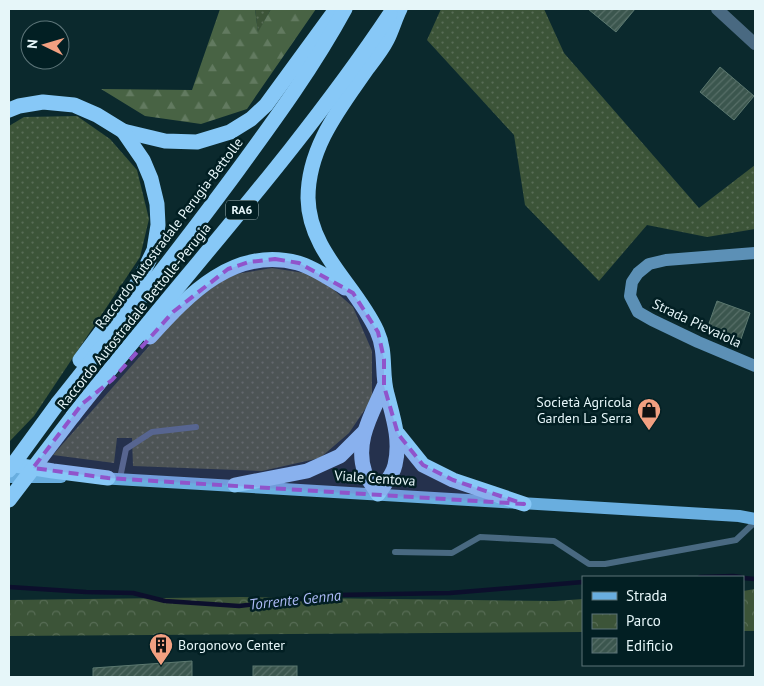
<svg xmlns="http://www.w3.org/2000/svg" width="764" height="686" font-family="'PT Sans',sans-serif">
<style>
.grass{fill:url(#grass-dots)}
.forest{fill:url(#forest-firs)}
.park{fill:url(#park-crowns)}
.lines{fill:none;stroke-linecap:round;stroke-linejoin:round}
.stream{stroke:#0c0f2c;stroke-width:4.5}
.building{fill:url(#building-hatch);stroke:#5c7970}
.lane{stroke:#496981;stroke-width:6}
.street{stroke:#496981;stroke-width:12}
.secondary{stroke:#5c90b6;stroke-width:12}
.primary{stroke:#69aedf;stroke-width:12}
.highway{stroke:#87c8f7;stroke-width:15}
.highway-bridge{stroke:#87c8f7;stroke-width:15}
.marked{fill:#9054cb;fill-opacity:0.2;stroke:#9054cb;stroke-width:4;stroke-dasharray:10 6;stroke-linejoin:round}
.labels{text-anchor:middle;stroke-width:5;stroke-linejoin:round;paint-order:stroke}
.shield{fill:#021f23;stroke:#a2b6b9;stroke-width:1}
.shield-label{font-size:12px;font-weight:bold;fill:#e6f6f9}
.street-label{font-size:14px;fill:#e6f6f9;stroke:#021f23}
.poi-label{font-size:14px;fill:#e6f6f9;stroke:#021f23;text-anchor:end}
.water-label{font-size:15px;font-style:italic;fill:#aebbf8;stroke:#021f23}
</style>
<defs>
<pattern id="grass-dots" width="8" height="8" patternUnits="userSpaceOnUse" patternTransform="scale(1.25)"><rect width="8" height="8" fill="#3c5438"/><path d="M2 2h.1M6 6h.1" fill="none" stroke="#586d56" stroke-width="1.8" stroke-linecap="round"/></pattern>
<pattern id="forest-firs" width="22" height="20" patternUnits="userSpaceOnUse" patternTransform="scale(1.25)"><rect width="22" height="20" fill="#486344"/><path d="M5 1l3.5 6h-7zM16 11l3.5 6h-7z" fill="#627a60"/></pattern>
<pattern id="park-crowns" width="20" height="18" patternUnits="userSpaceOnUse" patternTransform="scale(1.25)"><rect width="20" height="18" fill="#3c5438"/><path d="M2 6a3 3 0 1 1 6 0M12 15a3 3 0 1 1 6 0" fill="none" stroke="#586d56"/></pattern>
<pattern id="building-hatch" width="6" height="6" patternUnits="userSpaceOnUse" patternTransform="scale(1.25)"><rect width="6" height="6" fill="#3b564e"/><path d="M-1 1l2-2M0 6l6-6M5 7l2-2" fill="none" stroke="#576f68"/></pattern>
</defs>
<rect width="100%" height="100%" fill="#0b292d"/>
<g class="grass">
<path d="M255,9H271L258,33Z"/>
<path d="M441,9H544L564,53L699,208L755,165V229L707,237L647,225L599,281L525,205L514,135L427,40Z"/>
<path d="M77,116L110,139L137,170L149,219L140,257L34,416L9,442V126L24,117Z"/>
<path d="M272,268L317,275L353,307L372,351V399L349,433L320,458L262,471L133,466L132,438H117L114,463L53,455L179,312L230,275Z"/>
</g>
<path class="forest" d="M220,9H255L258,32L271,9H316L247,109L201,124L145,116L101,89L192,90Z"/>
<g class="park">
<path d="M755,589V631H743V591Z"/>
<path d="M242,597L555,601L583,599V632L9,636V600Z"/>
</g>
<g class="lines">
<g class="stream">
<path d="M700,577L733,576L741,577"/>
<path d="M743,578L755,579"/>
<path d="M9,587L86,592L133,593L165,601L239,606L336,595L450,593L583,582"/>
</g>
</g>
<g class="building">
<path d="M588,9H635L616,32Z"/>
<path d="M720,67L754,96L734,120L700,92Z"/>
<path d="M717,301L750,313L741,339L707,329Z"/>
<path d="M192,661V677H93V668Z"/>
<rect x="253" y="666" width="44" height="11"/>
</g>
<g class="lines">
<g class="lane">
<path d="M120,478L126,449L152,432L196,427"/>
<path d="M395,552L452,553L480,537L554,541L589,564H605L736,540L755,522"/>
</g>
<path class="street" d="M717,9L755,44"/>
<path class="secondary" d="M755,253L666,260L649,264L638,273L632,282L630,296L638,312L652,320L698,342L755,366"/>
<g class="primary">
<path d="M9,477H61"/>
<path d="M99,478L739,516L755,519"/>
</g>
<g class="highway">
<path d="M9,110L19,106L43,102L74,105L97,115L123,131L165,141L197,142L230,132L251,119L266,105L334,12"/>
<path d="M150,337C189,294 234,246 298,263C315,268 330,279 345,288"/>
<path d="M80,360L139,281L154,250L158,225L157,204L151,179L143,160L123,131"/>
<path d="M384,386C372,414 354,442 365,473C368,480 374,487 378,494C384,485 393,475 395,465C401,440 393,417 387,394C381,373 387,353 377,331C356,285 309,252 308,198C308,147 340,108 367,69C374,60 382,50 387,40C392,30 395,19 400,9"/>
<path d="M58,403C119,326 180,249 238,170C276,118 314,66 345,9"/>
<path d="M73,416C178,282 295,156 390,14"/>
<path d="M398,434L423,465L453,480L524,504"/>
<path d="M9,464L53,471L108,478"/>
<path d="M235,485L307,471L340,456L363,433"/>
</g>
<g class="highway-bridge">
<path d="M9,470L58,403"/>
<path d="M9,500L73,416"/>
</g>
</g>
<path class="marked" d="M275,259L299,263L353,293L378,332L384,359V386L398,434L423,465L453,480L524,504L108,478L33,468L82,404L112,380L173,312L228,269L249,262Z"/>
<defs>
<g id="shop-pin" transform="scale(1.25)"><path d="M0 17L-7.5 6A9.5 9.5 0 1 1 7.5 6Z" fill="#f2a081" stroke="#021f23"/><path d="M-5-2.5h2.3a2.7 3.5 0 0 1 5.4 0H5L5.5 6h-11ZM-1.5-2.5h3a1.5 2.3 0 0 0-3 0Z" fill="#111"/></g>
<g id="building-pin" transform="scale(1.25)"><path d="M0 17L-7.5 6A9.5 9.5 0 1 1 7.5 6Z" fill="#f2a081" stroke="#021f23"/><path d="M-4-6H4V6H1V3H-1V6H-4ZM-2.5-4.3h1.7v1.8h-1.7ZM.8-4.3h1.7v1.8H.8ZM-2.5-1h1.7V.8h-1.7ZM.8-1h1.7V.8H.8Z" fill="#111"/></g>
</defs>
<g fill-rule="evenodd">
<use href="#shop-pin" x="649" y="410"/>
<use href="#building-pin" x="161" y="645"/>
</g>
<g class="labels">
<rect class="shield" x="226" y="200.5" width="32" height="19" rx="4"/>
<g class="shield-label">
<text x="242" y="214">RA6</text>
</g>
<g class="street-label">
<text transform="translate(169 233) rotate(-53)" y="5">Raccordo Autostradale Perugia-Bettolle</text>
<text transform="translate(134 316) rotate(-51)" y="5">Raccordo Autostradale Bettolle-Perugia</text>
<text transform="translate(697 323) rotate(25)" y="5">Strada Pievaiola</text>
<text transform="translate(375 478) rotate(4)" y="5">Viale Centova</text>
</g>
<g class="poi-label">
<text x="632" y="407">Società Agricola<tspan x="632" dy="16">Garden La Serra</tspan></text>
<text x="178" y="650" text-anchor="start">Borgonovo Center</text>
</g>
<g class="water-label">
<text transform="translate(295 600) rotate(-6)" y="5">Torrente Genna</text>
</g>
</g>
<rect width="764" height="686" fill="none" stroke="#e6f6f9" stroke-width="20"/>
<rect x="582" y="576" width="162" height="90" fill="#021f23" stroke="#5d7579"/>
<rect x="592" y="592" width="25" height="8" fill="#69aedf" stroke="#5d7579"/>
<text x="626" y="601" font-size="15" fill="#e6f6f9">Strada</text>
<rect x="592" y="614" width="25" height="15" fill="url(#park-crowns)" stroke="#5d7579"/>
<text x="626" y="626" font-size="15" fill="#e6f6f9">Parco</text>
<rect x="592" y="638" width="25" height="15" fill="url(#building-hatch)" stroke="#5d7579"/>
<text x="626" y="651" font-size="15" fill="#e6f6f9">Edificio</text>
<g transform="translate(45 45) rotate(275)"><circle r="24" fill="#021f23" stroke="#5d7579"/>
<path d="M0-4L9 19L0 12L-9 19Z" fill="#f2a081"/>
<text y="-8" font-size="14" font-weight="bold" text-anchor="middle" fill="#e6f6f9">N</text>
</g>
</svg>
